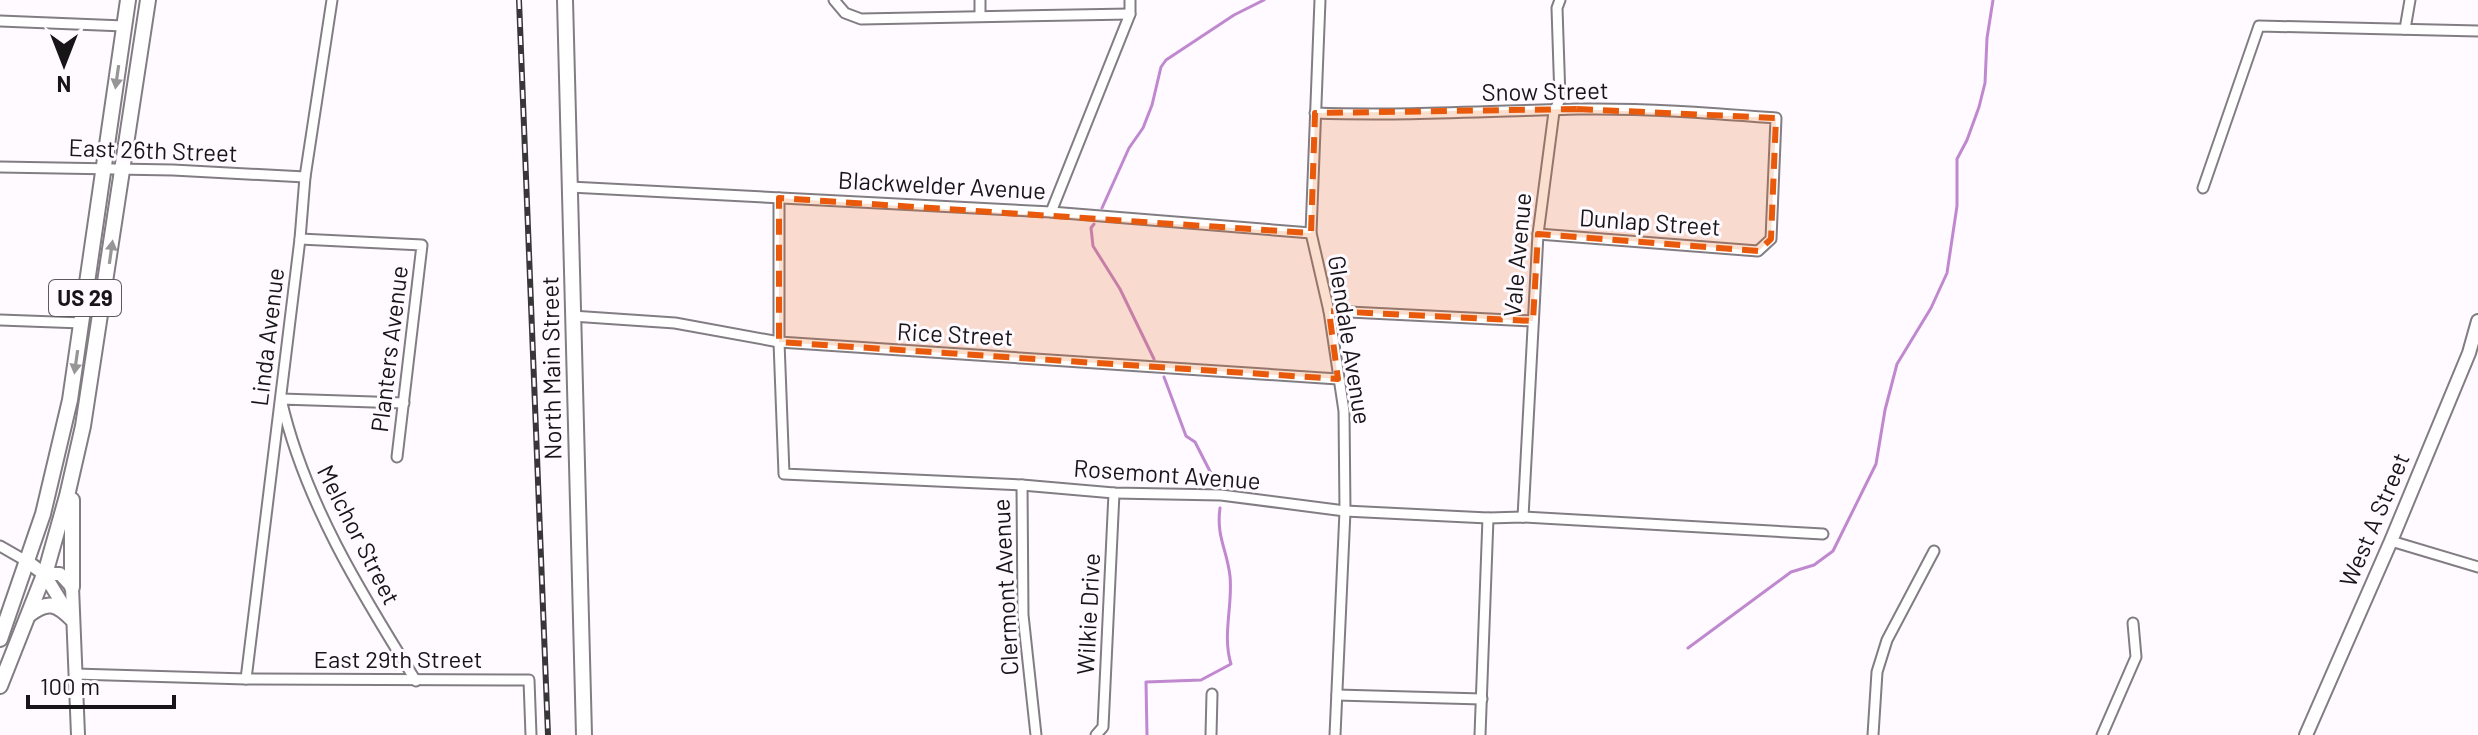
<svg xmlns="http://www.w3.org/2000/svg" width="2478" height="735" font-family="Barlow,sans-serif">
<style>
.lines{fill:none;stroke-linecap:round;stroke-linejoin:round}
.stream{stroke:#c088cf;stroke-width:3}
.minor-casing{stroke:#827d83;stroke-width:13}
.tertiary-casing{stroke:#827d83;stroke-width:16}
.primary-casing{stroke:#827d83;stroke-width:18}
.minor{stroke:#fff;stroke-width:9}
.tertiary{stroke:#fff;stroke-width:12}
.primary{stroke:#fff;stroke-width:14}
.rail-casing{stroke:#383638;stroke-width:6}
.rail{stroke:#fefaff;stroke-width:3;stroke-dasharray:9;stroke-linecap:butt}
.oneway{fill:#979697}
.marked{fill:#e8590c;fill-opacity:0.2;stroke:#e8590c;stroke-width:6;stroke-dasharray:16 10;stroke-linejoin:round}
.labels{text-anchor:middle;stroke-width:6;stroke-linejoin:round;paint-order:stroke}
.shield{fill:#fefaff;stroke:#5c5a5d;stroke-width:2}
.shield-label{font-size:22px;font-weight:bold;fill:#171517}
.street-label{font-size:24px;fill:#171517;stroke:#fefaff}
</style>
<rect width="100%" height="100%" fill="#fefaff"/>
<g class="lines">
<g class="stream">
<path d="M1102,208L1129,148L1143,128L1152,105L1161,67L1166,60L1234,15L1264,0"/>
<path d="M1094,224L1091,228L1093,246L1120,289L1154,359"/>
<path d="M1164,377L1186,436L1195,442L1218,487"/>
<path d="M1688,648L1791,572L1814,565L1833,551L1876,464L1885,410L1897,364L1931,308L1947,273L1957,206V159L1967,140L1979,107L1985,83L1987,38L1993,0"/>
<path d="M1147,735L1146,682L1201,680L1231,664C1222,635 1233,605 1230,576C1227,550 1216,536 1220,508"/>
</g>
<g class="minor-casing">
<g id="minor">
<path d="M834,0L845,13L861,19L1130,14"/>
<path d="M1320,0L1311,233L1329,311L1344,411L1345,511L1335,735"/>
<path d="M980,15V0"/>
<path d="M0,21L124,26"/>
<path d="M2405,29L2410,0"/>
<path d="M1315,113C1403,116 1491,111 1579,109C1645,108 1710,113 1776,118L1771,239L1758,251L1538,234"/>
<path d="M0,167L173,170L305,177"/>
<path d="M570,187L1051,212L1311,233"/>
<path d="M2203,188L2259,26L2478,31"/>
<path d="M779,198V342L784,474L1022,485L1114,493L1221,495L1345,511L1488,518L1523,517L1823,534"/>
<path d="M1051,212L1130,14V0"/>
<path d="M300,239L422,245L397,457"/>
<path d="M1329,311L1533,321"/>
<path d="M572,316L675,323L779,342L1338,379"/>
<path d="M0,320L82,323"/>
<path d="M404,403L281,399C304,501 361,593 416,681"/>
<path d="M1022,485L1023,615L1036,735"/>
<path d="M1523,517L1538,234L1554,112L1560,99L1557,8L1560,0"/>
<path d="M2391,541L2478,567"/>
<path d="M0,546L28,562"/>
<path d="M75,674L246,679L529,680L531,735"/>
<path d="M246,679L300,239L305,177L332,0"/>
<path d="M1337,695L1482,699"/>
<path d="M1096,735L1103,727L1114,493"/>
<path d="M1211,735L1212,694"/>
<path d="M1480,735L1488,518"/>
<path d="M1873,735L1877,672L1887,640L1934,551"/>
<path d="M2102,735L2136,657L2133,623"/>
</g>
</g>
<g class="tertiary-casing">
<g id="tertiary">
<path d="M28,562L44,574L68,613"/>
<path d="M44,574H60L72,587L78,735"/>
<path d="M2306,735L2391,541L2469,353L2478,321"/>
</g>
</g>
<g class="primary-casing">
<g id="primary">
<path d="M565,0L584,735"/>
<path d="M72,587V500"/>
<path d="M30,614C48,600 57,604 72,619"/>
<path d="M0,639L43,514L70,400L128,0"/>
<path d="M0,686L47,567L67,496L83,426L148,0"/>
</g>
</g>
<use href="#minor" class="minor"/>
<use href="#tertiary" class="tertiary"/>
<use href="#primary" class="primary"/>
<g class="rail-casing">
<path id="rail" d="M519,0L548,735"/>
</g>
<use href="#rail" class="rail"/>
</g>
<defs><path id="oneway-solid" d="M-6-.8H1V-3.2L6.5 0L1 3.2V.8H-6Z" transform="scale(2)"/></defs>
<g class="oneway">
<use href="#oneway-solid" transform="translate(117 77) rotate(98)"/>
<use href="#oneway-solid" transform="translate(111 252) rotate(-82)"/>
<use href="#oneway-solid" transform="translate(76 362) rotate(98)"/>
</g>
<path class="marked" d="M1577,109L1776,118L1771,239L1758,251L1538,234L1533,321L1329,311L1338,379L779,342V198L1311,233L1315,113Z"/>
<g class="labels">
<rect class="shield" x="49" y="280" width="72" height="36" rx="6"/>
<g class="shield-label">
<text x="85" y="306">US 29</text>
</g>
<g class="street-label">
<text transform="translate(1545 92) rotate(-1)" y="8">Snow Street</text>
<text transform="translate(153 151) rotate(2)" y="8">East 26th Street</text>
<text transform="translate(942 186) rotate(3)" y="8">Blackwelder Avenue</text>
<text transform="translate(1650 223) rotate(4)" y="8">Dunlap Street</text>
<text transform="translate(1518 255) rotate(-85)" y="8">Vale Avenue</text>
<text transform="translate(955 335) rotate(3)" y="8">Rice Street</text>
<text transform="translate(268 337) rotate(-83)" y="8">Linda Avenue</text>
<text transform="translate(1349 340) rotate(81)" y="8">Glendale Avenue</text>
<text transform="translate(390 349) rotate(-83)" y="8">Planters Avenue</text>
<text transform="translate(552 368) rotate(-91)" y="8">North Main Street</text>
<text transform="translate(1167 475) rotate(4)" y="8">Rosemont Avenue</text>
<text transform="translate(2375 520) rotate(-67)" y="8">West A Street</text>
<text transform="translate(358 535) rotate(63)" y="8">Melchor Street</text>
<text transform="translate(1006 587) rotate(-93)" y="8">Clermont Avenue</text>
<text transform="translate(1089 614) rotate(-87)" y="8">Wilkie Drive</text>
<text x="398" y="668">East 29th Street</text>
</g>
</g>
<g transform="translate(64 64) rotate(180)" stroke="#fefaff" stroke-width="6" paint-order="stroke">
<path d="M0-6L14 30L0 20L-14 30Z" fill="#171517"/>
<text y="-12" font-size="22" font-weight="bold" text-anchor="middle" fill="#171517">N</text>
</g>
<path d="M28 695v12h146v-12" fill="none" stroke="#171517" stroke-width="4"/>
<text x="40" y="695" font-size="24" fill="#171517" stroke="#fefaff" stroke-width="6" paint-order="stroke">100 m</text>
</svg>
